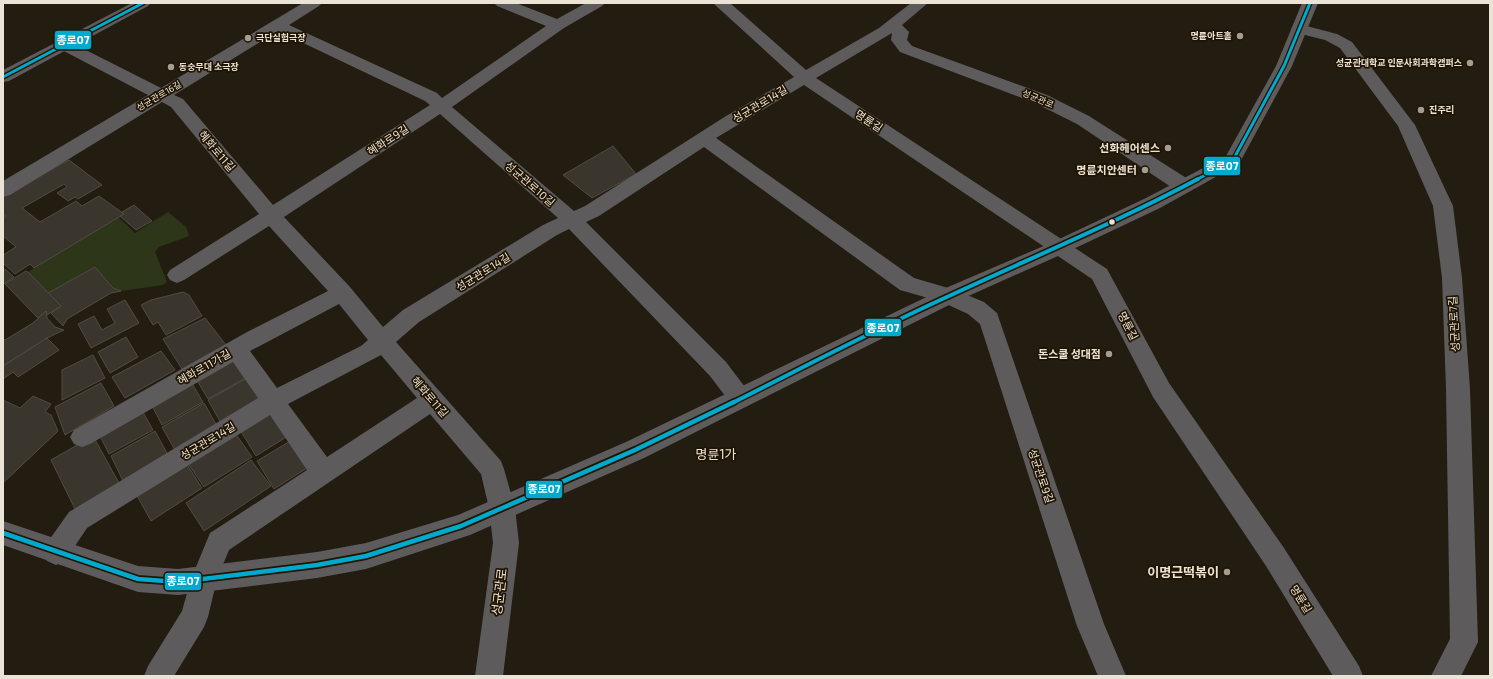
<svg xmlns="http://www.w3.org/2000/svg" width="1493" height="679" font-family="'Exo 2','Noto Sans KR',sans-serif">
<style>
.green{fill:#2e3619}
.building{fill:#3b362d;stroke:#514b42}
.lines{fill:none;stroke-linecap:round;stroke-linejoin:round}
.minor{fill:#5e5b5d;fill-rule:evenodd}
.tertiary{fill:#5e5b5d;fill-rule:evenodd}
.bus-1-far2-casing{stroke:#201402;stroke-width:5.5}
.bus-1-far1-casing{stroke:#201402;stroke-width:7}
.bus-1-casing{stroke:#201402;stroke-width:8}
.bus-1-far2{stroke:#00a9ce;stroke-width:3}
.bus-1-far1{stroke:#00a9ce;stroke-width:4}
.bus-1{stroke:#00a9ce;stroke-width:4.5}
.poi-dot{fill:#a59d91;stroke:#201402;stroke-width:1.5}
.bus-dot{fill:#ebe3d6;stroke:#201402;stroke-width:1.5}
.labels{text-anchor:middle;stroke-width:3.5;stroke-linejoin:round;paint-order:stroke}
.far-poi-label{font-size:9px;font-weight:bold;fill:#ebe3d6;stroke:#201402;text-anchor:start}
.far-street-label{font-size:9px;fill:#ebe3d6;stroke:#201402}
.street-label{font-size:11px;fill:#ebe3d6;stroke:#201402}
.poi-label{font-size:11px;font-weight:bold;fill:#ebe3d6;stroke:#201402;text-anchor:end}
.quarter-label{font-size:13px;fill:#ebe3d6;stroke:#201402}
.near-poi-label{font-size:13px;font-weight:bold;fill:#ebe3d6;stroke:#201402;text-anchor:end}
.near-street-label{font-size:13px;fill:#ebe3d6;stroke:#201402}
.line-badge{stroke:#201402;stroke-width:1.5}
.badge-label{font-size:11px;text-anchor:middle;font-weight:bold;fill:#fff}
</style>
<rect width="100%" height="100%" fill="#221c11"/>
<path class="green" d="M168,212L186,227L189,236L159,247L155,252L167,282L163,285L121,291L113,288L95,267L48,293L28,272L118,217L135,233Z"/>
<g class="building">
<path d="M613,146L636,174L592,198L563,175Z"/>
<path d="M69,160L102,185L78,199L75,197L68,201L57,193L67,187L64,184L22,208L40,222L76,201L82,206L99,196L124,214L34,268L30,264L15,274L3,263V255L16,247L3,236V218L6,216L3,214V196Z"/>
<path d="M134,205L152,221L136,230L120,216L124,214L122,212Z"/>
<path d="M95,267L113,288L121,291L111,293L67,319L63,326L51,313L61,306L48,293Z"/>
<path d="M5,269L14,277L3,284V270Z"/>
<path d="M26,271L28,272L61,306L47,315L46,311L38,318L5,284Z"/>
<path d="M183,292L189,295L202,316L166,335L158,322L153,325L141,305L151,300Z"/>
<path d="M125,300L139,323L91,348L78,324L94,316L102,330L115,323L107,309Z"/>
<path d="M46,311L47,318L55,327L64,330L47,338L3,366V338L5,340L33,323Z"/>
<path d="M205,318L226,345L182,369L163,339Z"/>
<path d="M126,337L138,357L110,373L98,352Z"/>
<path d="M47,338L59,350L18,377L13,372L3,379V366Z"/>
<path d="M161,351L175,370L125,398L112,377Z"/>
<path d="M93,355L105,378L62,400V370Z"/>
<path d="M233,356L247,377L208,399L195,377Z"/>
<path d="M247,378L261,399L221,423L208,400Z"/>
<path d="M190,380L203,402L162,425L150,402Z"/>
<path d="M101,383L114,406L65,435L55,407Z"/>
<path d="M33,396L51,404L45,412L51,415L58,431L3,483V400L20,408Z"/>
<path d="M204,403L217,426L175,450L162,427Z"/>
<path d="M140,407L153,430L109,454L97,430Z"/>
<path d="M275,410L291,434L256,456L240,430Z"/>
<path d="M155,431L168,455L123,481L111,456Z"/>
<path d="M235,433L252,457L204,487L187,462Z"/>
<path d="M93,436L119,483L75,509L51,460Z"/>
<path d="M292,440L310,466L274,489L257,461Z"/>
<path d="M251,460L271,486L204,531L186,503Z"/>
<path d="M186,463L202,488L151,521L136,494Z"/>
</g>
<g class="lines">
<g class="minor">
<path d="M303,3H322L319,6L289,25L437,93L442,98L546,26L497,6L494,3H516L557,19L586,3H605L602,6L564,28L452,107L574,211L585,206L726,116L794,77L713,3H730L806,70L879,28L911,3H928L902,25L909,32L907,40L912,46L1047,95L1089,116L1191,181L1193,186L1191,191L1184,192L1177,191L1077,124L1035,103L900,52L891,40L892,33L816,78L1107,269L1169,383L1284,548L1359,666L1363,676H1333L1266,566L1153,397L1092,279L804,85L716,138L914,278L955,290L984,302L997,313L1104,624L1126,676H1098L1077,626L980,324L968,314L942,302L900,290L704,147L599,216L586,222L726,362L748,391L752,398L748,405L740,408L732,405L710,376L569,229L557,235L419,322L396,342L501,461L504,469L515,508L519,543L503,676H475L493,543L489,508L481,474L430,414L229,550L217,579L208,617L204,627L174,676H144L148,666L182,611L191,579L210,533L307,470L270,415L87,528L65,561L56,565L47,561L43,552L47,543L69,512L258,398L233,362L90,444L82,447L74,444L70,437L74,430L247,332L328,291L269,226L184,280L177,283L170,280L167,275L170,270L259,214L171,107L162,102L10,195L3,197V181L148,95L58,48L56,45L58,42L64,40L70,42L161,88ZM278,31L425,101L430,105L273,205L183,99L174,95ZM440,114L558,218L543,225L403,310L383,327L350,287L284,217ZM339,304L368,340L361,346L277,388L250,351ZM381,355L417,398L327,457L288,404Z"/>
<path d="M1299,24L1337,34L1352,42L1415,125L1453,206L1462,278L1470,389L1478,642L1461,676H1431L1450,639L1446,389L1442,278L1433,206L1398,126L1340,48L1325,40L1293,32L1291,29L1293,26Z"/>
</g>
<g class="tertiary">
<path d="M132,3H151L148,6L9,81L3,82V70Z"/>
<path d="M1302,3H1318L1292,66L1239,164L1160,208L1067,252L955,302L644,458L470,535L366,569L317,578L178,595L138,592L3,545V521L138,566L178,569L317,552L366,543L458,515L626,442L941,290L1053,242L1146,198L1226,156L1276,66Z"/>
</g>
<g class="bus-1-far2-casing">
<g id="bus-1-far2">
<path d="M3,77L143,3"/>
<path d="M1196,180L1233,160L1284,66L1310,3"/>
</g>
</g>
<g class="bus-1-far1-casing">
<path id="bus-1-far1" d="M732,403C804,367 876,329 949,296C1033,257 1117,222 1198,179"/>
</g>
<g class="bus-1-casing">
<path id="bus-1" d="M3,533L138,579L178,582L317,565L366,556L461,526L635,450L734,402"/>
</g>
<use href="#bus-1-far2" class="bus-1-far2"/>
<use href="#bus-1-far1" class="bus-1-far1"/>
<use href="#bus-1" class="bus-1"/>
</g>
<g class="poi-dot">
<circle cx="1240" cy="36" r="4"/>
<circle cx="248" cy="38" r="4"/>
<circle cx="1470" cy="63" r="4"/>
<circle cx="171" cy="67" r="4"/>
<circle cx="1421" cy="110" r="4"/>
<circle cx="1168" cy="148" r="4"/>
<circle cx="1145" cy="170" r="4"/>
<circle cx="1109" cy="354" r="4"/>
<circle cx="1227" cy="572" r="4"/>
</g>
<circle class="bus-dot" cx="1112" cy="222" r="3.5"/>
<g class="labels">
<g class="far-poi-label">
<text x="1232" y="39" text-anchor="end">명륜아트홀</text>
<text x="256" y="41">극단실험극장</text>
<text x="1462" y="66" text-anchor="end">성균관대학교 인문사회과학캠퍼스</text>
<text x="179" y="70">동숭무대 소극장</text>
<text x="1429" y="113">진주리</text>
</g>
<g class="far-street-label">
<text transform="translate(159 96) rotate(-30)" y="3">성균관로16길</text>
<text transform="translate(1038 99) rotate(23)" y="3">성균관로</text>
</g>
<g class="street-label">
<text transform="translate(760 104) rotate(-31)" y="4">성균관로14길</text>
<text transform="translate(869 121) rotate(33)" y="4">명륜길</text>
<text transform="translate(388 140) rotate(-33)" y="4">혜화로9길</text>
<text transform="translate(217 151) rotate(50)" y="4">혜화로11길</text>
<text transform="translate(530 184) rotate(41)" y="4">성균관로10길</text>
<text transform="translate(483 272) rotate(-32)" y="4">성균관로14길</text>
<text transform="translate(1454 324) rotate(-93)" y="4">성균관로7길</text>
<text transform="translate(1128 326) rotate(63)" y="4">명륜길</text>
<text transform="translate(204 367) rotate(-30)" y="4">혜화로11가길</text>
<text transform="translate(430 397) rotate(49)" y="4">혜화로11길</text>
<text transform="translate(208 441) rotate(-31)" y="4">성균관로14길</text>
<text transform="translate(1041 476) rotate(71)" y="4">성균관로9길</text>
<text transform="translate(1301 599) rotate(58)" y="4">명륜길</text>
</g>
<g class="poi-label">
<text x="1160" y="152">선화헤어센스</text>
<text x="1137" y="174">명륜치안센터</text>
<text x="1101" y="358">돈스쿨 성대점</text>
</g>
<g class="quarter-label">
<text x="716" y="459">명륜1가</text>
</g>
<g class="near-poi-label">
<text x="1219" y="577">이명근떡볶이</text>
</g>
<g class="near-street-label">
<text transform="translate(499 592) rotate(-83)" y="5">성균관로</text>
</g>
</g>
<g class="line-badge">
<rect x="54" y="30" width="38" height="20" rx="4" fill="#00a9ce"/>
<rect x="1203" y="156" width="38" height="20" rx="4" fill="#00a9ce"/>
<rect x="864" y="318" width="38" height="19" rx="4" fill="#00a9ce"/>
<rect x="525" y="480" width="38" height="19" rx="4" fill="#00a9ce"/>
<rect x="164" y="572" width="38" height="19" rx="4" fill="#00a9ce"/>
</g>
<g class="badge-label">
<text x="73" y="44">종로07</text>
<text x="1222" y="170">종로07</text>
<text x="883" y="332">종로07</text>
<text x="544" y="493">종로07</text>
<text x="183" y="585">종로07</text>
</g>
<rect width="1493" height="679" fill="none" stroke="#ebe3d6" stroke-width="8"/>
</svg>
